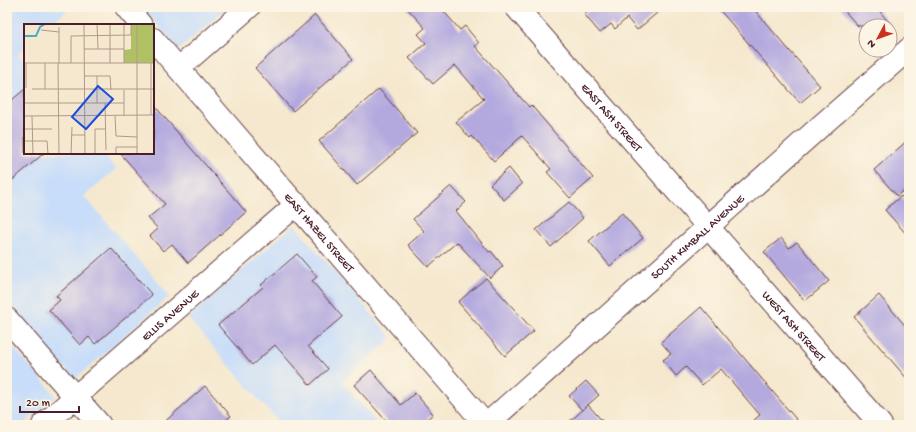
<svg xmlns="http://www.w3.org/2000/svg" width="916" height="432" font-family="'Gochi Hand',sans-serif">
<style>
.built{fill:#c7ddf9}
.building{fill:#b3a9df}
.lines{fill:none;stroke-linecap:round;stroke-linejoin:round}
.minor-casing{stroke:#643d43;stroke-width:24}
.minor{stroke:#fff;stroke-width:22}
.labels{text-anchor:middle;stroke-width:3;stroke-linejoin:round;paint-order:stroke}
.street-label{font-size:12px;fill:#4a1f2b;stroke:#fcf5e5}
.inset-river{fill:none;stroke:#4aabc9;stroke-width:2}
.inset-road{fill:none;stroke:#b1988d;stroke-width:1}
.view{fill:#1d4ed8;fill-opacity:0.15;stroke:#1d4ed8;stroke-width:2}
.inset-edge{fill:none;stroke:#4a1f2b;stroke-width:2}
</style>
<rect width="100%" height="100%" fill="#fcf5e5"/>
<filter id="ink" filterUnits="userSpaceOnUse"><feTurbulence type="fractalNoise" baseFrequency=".025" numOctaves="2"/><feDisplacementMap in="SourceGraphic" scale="8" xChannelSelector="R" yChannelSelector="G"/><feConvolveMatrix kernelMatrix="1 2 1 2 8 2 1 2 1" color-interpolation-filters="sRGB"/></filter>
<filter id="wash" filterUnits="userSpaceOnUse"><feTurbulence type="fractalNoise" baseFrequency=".012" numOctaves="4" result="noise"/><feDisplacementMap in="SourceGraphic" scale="16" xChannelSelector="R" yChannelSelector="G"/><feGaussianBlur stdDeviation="0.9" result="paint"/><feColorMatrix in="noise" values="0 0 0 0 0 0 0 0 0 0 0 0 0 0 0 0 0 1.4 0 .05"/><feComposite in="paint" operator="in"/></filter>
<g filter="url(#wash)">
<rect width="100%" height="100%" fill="#f5e8ce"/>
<g class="built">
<path d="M7,7H71L50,25H25V47L18,54L25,62V153H102L116,169L84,196L170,296L75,379L7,302Z"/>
<path d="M142,7H228L179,50Z"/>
<path d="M294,225L392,338L342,382L378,425H281L188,318Z"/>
<path d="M7,340L56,396L23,425H7Z"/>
</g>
<g id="blocks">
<g class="building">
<path d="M406,7H440L460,30L465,26L479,43L475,46L529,107L531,105L593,178L570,198L547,172L551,169L522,136L494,161L472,136L470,138L456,122L484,99L455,65L433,84L409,58L426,43L418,34L425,28Z"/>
<path d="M593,7H664L637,30L627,18L615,29L611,24L600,33L584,14Z"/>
<path d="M717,7H752L820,86L800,103Z"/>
<path d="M841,7H876L892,26H858Z"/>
<path d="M315,15L353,59L293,111L255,68Z"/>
<path d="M25,89V153H44L7,185V104Z"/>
<path d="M379,89L417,133L357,185L319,141Z"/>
<path d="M153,104L246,212L188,263L172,244L163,251L150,236L158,229L148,218L165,204L120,153H153Z"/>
<path d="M909,139V186L897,196L874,170Z"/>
<path d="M509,168L522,184L504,200L490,184Z"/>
<path d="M451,186L466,202L456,211L489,252L491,251L503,266L490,278L457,242L428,267L408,245L424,231L413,219Z"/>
<path d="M901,196L909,205V237L885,210Z"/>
<path d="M569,202L583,218L551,247L536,230Z"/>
<path d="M622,213L643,238L610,266L589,241Z"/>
<path d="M781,238L789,248L797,242L829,281L805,301L764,252Z"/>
<path d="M111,248L152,295L95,344L89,337L80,345L49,310L60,300L56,296Z"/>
<path d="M297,254L317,277L312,281L342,317L308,346L328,369L310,385L275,345L252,365L218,325L263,287L261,285Z"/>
<path d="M486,278L534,331L505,356L458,302Z"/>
<path d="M879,295L909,330V381L854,317Z"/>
<path d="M701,307L767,385L801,425H748L760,415L721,369L702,385L686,367L676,376L663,360L671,354L661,342Z"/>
<path d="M371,370L401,405L415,393L433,414L420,425H390L354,385Z"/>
<path d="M586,381L599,395L582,410L569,396Z"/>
<path d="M205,386L231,416L220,425H161Z"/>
<path d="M588,405L606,425H566Z"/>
</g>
</g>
</g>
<g filter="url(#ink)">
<use href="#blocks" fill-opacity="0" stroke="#643d43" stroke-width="1"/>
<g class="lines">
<g class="minor-casing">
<g id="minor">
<path d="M126,7L141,25"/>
<path id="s1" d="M516,7L881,425"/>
<path id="s2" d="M153,39L486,425"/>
<path d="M179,68L249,7"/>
<path d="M7,319L100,425"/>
<path id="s3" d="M43,425L297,204"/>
<path id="s4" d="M486,425L824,123L909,49"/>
</g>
</g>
<use href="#minor" class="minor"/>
</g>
</g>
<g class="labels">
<g class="street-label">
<text dy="4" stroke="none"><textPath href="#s1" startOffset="146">EAST ASH STREET</textPath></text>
<text dy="4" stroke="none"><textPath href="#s2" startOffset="255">EAST HAZEL STREET</textPath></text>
<text dy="4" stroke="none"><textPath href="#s4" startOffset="283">SOUTH KIMBALL AVENUE</textPath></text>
<text dy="4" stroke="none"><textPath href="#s3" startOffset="168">ELLIS AVENUE</textPath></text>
<text dy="4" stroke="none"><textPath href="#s1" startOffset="423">WEST ASH STREET</textPath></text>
</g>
</g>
<g transform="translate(24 24)">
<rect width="130" height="130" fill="#f5e8ce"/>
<path d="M107,0H130V39H100V26L107,25Z" fill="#b0c164"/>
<path class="inset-river" d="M0,12H12L16,3L21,0"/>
<path class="inset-road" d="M60,0L61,130M73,0L74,25M113,0V130M35,3V39M17,6L35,8M60,25H100M0,39H130M34,39L35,130M47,39V12L107,11V0M86,39V0M100,39V0M127,39V91M60,52H86L87,66M73,52V79M2,64V39M8,65H130M21,65V39M100,66V92M0,79H100M81,79L82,126M0,92L130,91M8,92L9,130M91,92L92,112L113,113M0,105H28M47,111H61M0,117H23L24,130M47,130L48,103M71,130V105H82M92,130V123H113"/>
<path class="view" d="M74,62L89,75L62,105L48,93Z"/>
<rect width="130" height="130" class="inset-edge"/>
</g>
<rect width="916" height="432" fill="none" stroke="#fcf5e5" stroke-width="24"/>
<g transform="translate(878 38) rotate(229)"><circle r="19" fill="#fcf5e5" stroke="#b59f9b"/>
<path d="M0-3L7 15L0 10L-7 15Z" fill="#c8321e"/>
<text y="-6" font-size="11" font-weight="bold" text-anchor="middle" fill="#4a1f2b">N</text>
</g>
<path d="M20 406v6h59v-6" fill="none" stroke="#4a1f2b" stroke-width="2"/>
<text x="26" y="406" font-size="12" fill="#4a1f2b" stroke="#fcf5e5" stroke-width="3" paint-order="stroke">20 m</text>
</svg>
